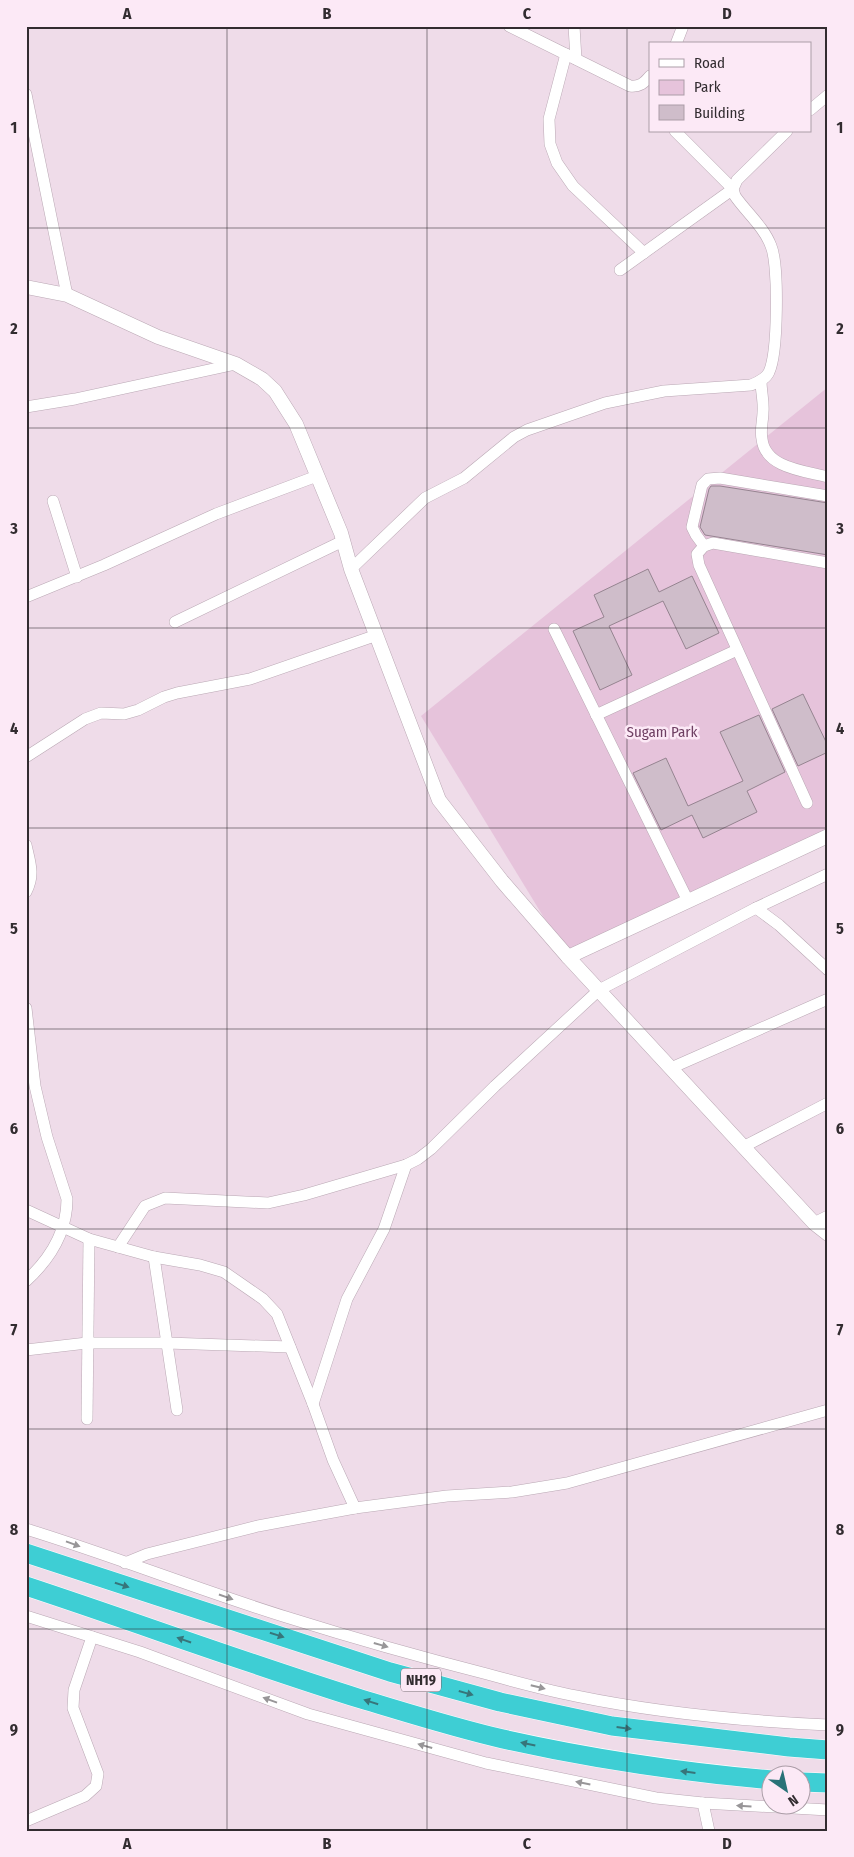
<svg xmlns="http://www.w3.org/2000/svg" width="854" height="1857" font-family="'Fira Sans Condensed',sans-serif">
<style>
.green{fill:#e6c3db}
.building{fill:#cfbdca;stroke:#958490}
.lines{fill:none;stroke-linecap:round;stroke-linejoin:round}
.minor-casing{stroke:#baa8b4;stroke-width:12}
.tertiary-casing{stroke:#baa8b4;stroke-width:15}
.trunk-casing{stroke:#fff;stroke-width:20}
.minor{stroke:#fff;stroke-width:11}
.tertiary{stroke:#fff;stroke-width:14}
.trunk{stroke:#3eced4;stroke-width:19}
.oneway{fill:#989698}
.oneway2{fill:#37757a}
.grid{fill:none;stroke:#322c30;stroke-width:1;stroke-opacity:0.55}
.labels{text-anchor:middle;stroke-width:5;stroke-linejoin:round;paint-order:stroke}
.shield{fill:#fce9f6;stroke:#6f656b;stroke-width:1}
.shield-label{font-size:14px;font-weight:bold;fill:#322c30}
.park-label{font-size:15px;fill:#6f4063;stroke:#fce9f6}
.neatline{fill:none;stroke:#322c30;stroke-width:2}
.grid-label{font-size:16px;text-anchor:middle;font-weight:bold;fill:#322c30}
</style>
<rect width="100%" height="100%" fill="#efdce9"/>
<path class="green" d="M828,387V837L568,957L421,716Z"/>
<g class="building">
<path d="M711,486H720L828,503V555L705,535L700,527L709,489Z"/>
<path d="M648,569L659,592L692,576L719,633L686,649L663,601L609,626L632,675L600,690L573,631L604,617L594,595Z"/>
<path d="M803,694L828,746V752L798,766L772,709Z"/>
<path d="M759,715L785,772L747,791L757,812L703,838L692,815L661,830L633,773L666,758L688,806L743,781L720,732Z"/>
</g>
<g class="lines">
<g class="minor-casing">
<g id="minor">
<path d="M509,26L630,86C640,87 644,83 650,76"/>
<path d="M574,26L576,59"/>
<path d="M676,44L683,26"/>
<path d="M566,54L549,119L550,144L557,163L573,186L644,253"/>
<path d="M26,94L67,295"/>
<path d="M810,110L828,95"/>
<path d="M620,270L733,189L675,131"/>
<path d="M761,381C761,391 764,402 763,412C763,420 760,430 762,439C765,468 805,471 828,477"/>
<path d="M26,407L75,399L236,364"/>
<path d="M53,501L77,577"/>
<path d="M704,546L696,535L692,527L702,485L708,479L720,478L828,496"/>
<path d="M351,569L425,498L464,478L514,437L527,430L605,403L664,391L751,385C758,382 766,379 769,372C778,353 779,265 771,246C764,227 746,212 735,196L733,189L737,180L787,131"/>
<path d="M26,597L104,565L216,514L317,476"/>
<path d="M175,622L343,541"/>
<path d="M554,629L688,901"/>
<path d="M596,715L737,650"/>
<path d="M26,757L85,719L101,713L124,714L138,710L164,697L177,693L250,679L377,635"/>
<path d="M807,803L699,565L697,554L704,546L713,543L828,563"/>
<path d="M26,845C30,863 35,875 26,892"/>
<path d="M756,908L779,925L828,970"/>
<path d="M26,1008L35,1086L47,1137L67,1199C67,1232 50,1259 26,1281"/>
<path d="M671,1068L828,999"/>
<path d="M743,1147L828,1103"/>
<path d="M26,1210L89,1239L154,1257L200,1265L224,1272L263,1299L277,1314L313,1404L333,1460L355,1508"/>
<path d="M814,1223L828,1216"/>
<path d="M118,1247L145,1206L165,1198L268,1203L304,1195L406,1165L418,1159L431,1149L495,1086L599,990L756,908L828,874"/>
<path d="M154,1257L177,1410"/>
<path d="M26,1350L87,1343H167L290,1347"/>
<path d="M313,1404L347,1299L384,1229L406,1165"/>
<path d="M87,1419L89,1239"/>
<path d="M26,1529C114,1556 199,1590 286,1617C353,1638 420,1657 487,1674C516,1682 546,1690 576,1696C658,1713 744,1721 828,1725"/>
<path d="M125,1563L147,1554L258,1526L355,1508L447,1496L512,1492L567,1483L828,1410"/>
<path d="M26,1616L140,1652L308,1714L486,1763L656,1798L703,1803L828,1810"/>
<path d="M703,1803L709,1831"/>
<path d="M26,1821L85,1796L96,1786L98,1774L73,1708L74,1690L92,1637"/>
</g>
</g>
<g class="tertiary-casing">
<g id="tertiary">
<path d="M26,287L67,295L158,337L236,364L262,379L275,391L296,424L341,533L351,569L439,800L502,881L568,957L814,1223L828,1234"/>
<path d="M568,957L828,836"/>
</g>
</g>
<g class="trunk-casing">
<g id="trunk">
<path d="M26,1553L390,1672L500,1702L612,1726L789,1747L828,1750"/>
<path d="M26,1586C138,1623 249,1664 361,1699C408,1713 455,1728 503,1739C592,1759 681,1772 772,1780"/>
<path d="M802,1782L828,1783"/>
</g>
</g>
<use href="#minor" class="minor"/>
<use href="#tertiary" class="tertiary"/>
<use href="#trunk" class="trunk"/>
</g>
<defs><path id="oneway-solid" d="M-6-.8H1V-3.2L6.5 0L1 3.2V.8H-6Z" transform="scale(1.25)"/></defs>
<g class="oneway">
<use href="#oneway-solid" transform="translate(73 1544) rotate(20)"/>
<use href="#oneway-solid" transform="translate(226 1597) rotate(19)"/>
<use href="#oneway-solid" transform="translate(381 1645) rotate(16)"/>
<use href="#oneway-solid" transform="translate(538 1687) rotate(14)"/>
<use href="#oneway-solid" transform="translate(270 1700) rotate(-160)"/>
<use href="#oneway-solid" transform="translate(425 1746) rotate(-164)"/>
<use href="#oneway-solid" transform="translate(583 1783) rotate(-169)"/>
<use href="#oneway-solid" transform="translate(744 1806) rotate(-177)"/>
</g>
<g class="oneway2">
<use href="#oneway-solid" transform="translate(122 1585) rotate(18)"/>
<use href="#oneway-solid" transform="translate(277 1635) rotate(18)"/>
<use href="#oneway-solid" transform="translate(184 1640) rotate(-161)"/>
<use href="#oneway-solid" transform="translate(466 1693) rotate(16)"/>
<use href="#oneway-solid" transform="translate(371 1702) rotate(-163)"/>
<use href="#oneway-solid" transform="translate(624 1728) rotate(7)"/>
<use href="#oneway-solid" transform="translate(528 1744) rotate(-168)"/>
<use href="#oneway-solid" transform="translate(688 1772) rotate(-173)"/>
</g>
<path class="grid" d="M227,26V1831M427,26V1831M627,26V1831M26,228H828M26,428H828M26,628H828M26,828H828M26,1029H828M26,1229H828M26,1429H828M26,1629H828"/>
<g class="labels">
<rect class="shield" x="401" y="1668.5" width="40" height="23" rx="4"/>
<g class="shield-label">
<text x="421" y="1685">NH19</text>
</g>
<g class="park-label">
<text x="662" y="737">Sugam Park</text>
</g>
</g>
<rect width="854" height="1857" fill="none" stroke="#fce9f6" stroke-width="55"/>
<rect x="649" y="42" width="162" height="90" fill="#fce9f6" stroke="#ab9da7"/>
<rect x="659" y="59" width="25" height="8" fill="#ffffff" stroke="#ab9da7"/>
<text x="694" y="68" font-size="15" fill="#322c30">Road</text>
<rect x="659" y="80" width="25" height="15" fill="#e6c3db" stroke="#ab9da7"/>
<text x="694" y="92" font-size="15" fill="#322c30">Park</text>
<rect x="659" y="105" width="25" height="15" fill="#cfbdca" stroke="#ab9da7"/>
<text x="694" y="118" font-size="15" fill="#322c30">Building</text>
<g transform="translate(786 1790) rotate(146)"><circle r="24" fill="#fce9f6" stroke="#ab9da7"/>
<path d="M0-4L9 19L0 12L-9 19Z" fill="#287277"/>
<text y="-8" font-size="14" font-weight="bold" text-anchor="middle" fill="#322c30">N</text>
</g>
<rect x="28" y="28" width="798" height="1802" class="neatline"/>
<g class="grid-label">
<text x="127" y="19">A</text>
<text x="327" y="19">B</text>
<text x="527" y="19">C</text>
<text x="727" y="19">D</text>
<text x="14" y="133">1</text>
<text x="840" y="133">1</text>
<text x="14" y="334">2</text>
<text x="840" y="334">2</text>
<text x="14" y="534">3</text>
<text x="840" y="534">3</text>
<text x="14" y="734">4</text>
<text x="840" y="734">4</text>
<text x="14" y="934">5</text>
<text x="840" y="934">5</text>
<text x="14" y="1134">6</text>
<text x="840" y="1134">6</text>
<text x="14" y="1335">7</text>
<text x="840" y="1335">7</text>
<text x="14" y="1535">8</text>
<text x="840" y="1535">8</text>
<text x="14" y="1735">9</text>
<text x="840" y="1735">9</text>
<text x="127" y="1849">A</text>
<text x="327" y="1849">B</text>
<text x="527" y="1849">C</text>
<text x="727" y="1849">D</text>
</g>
</svg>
